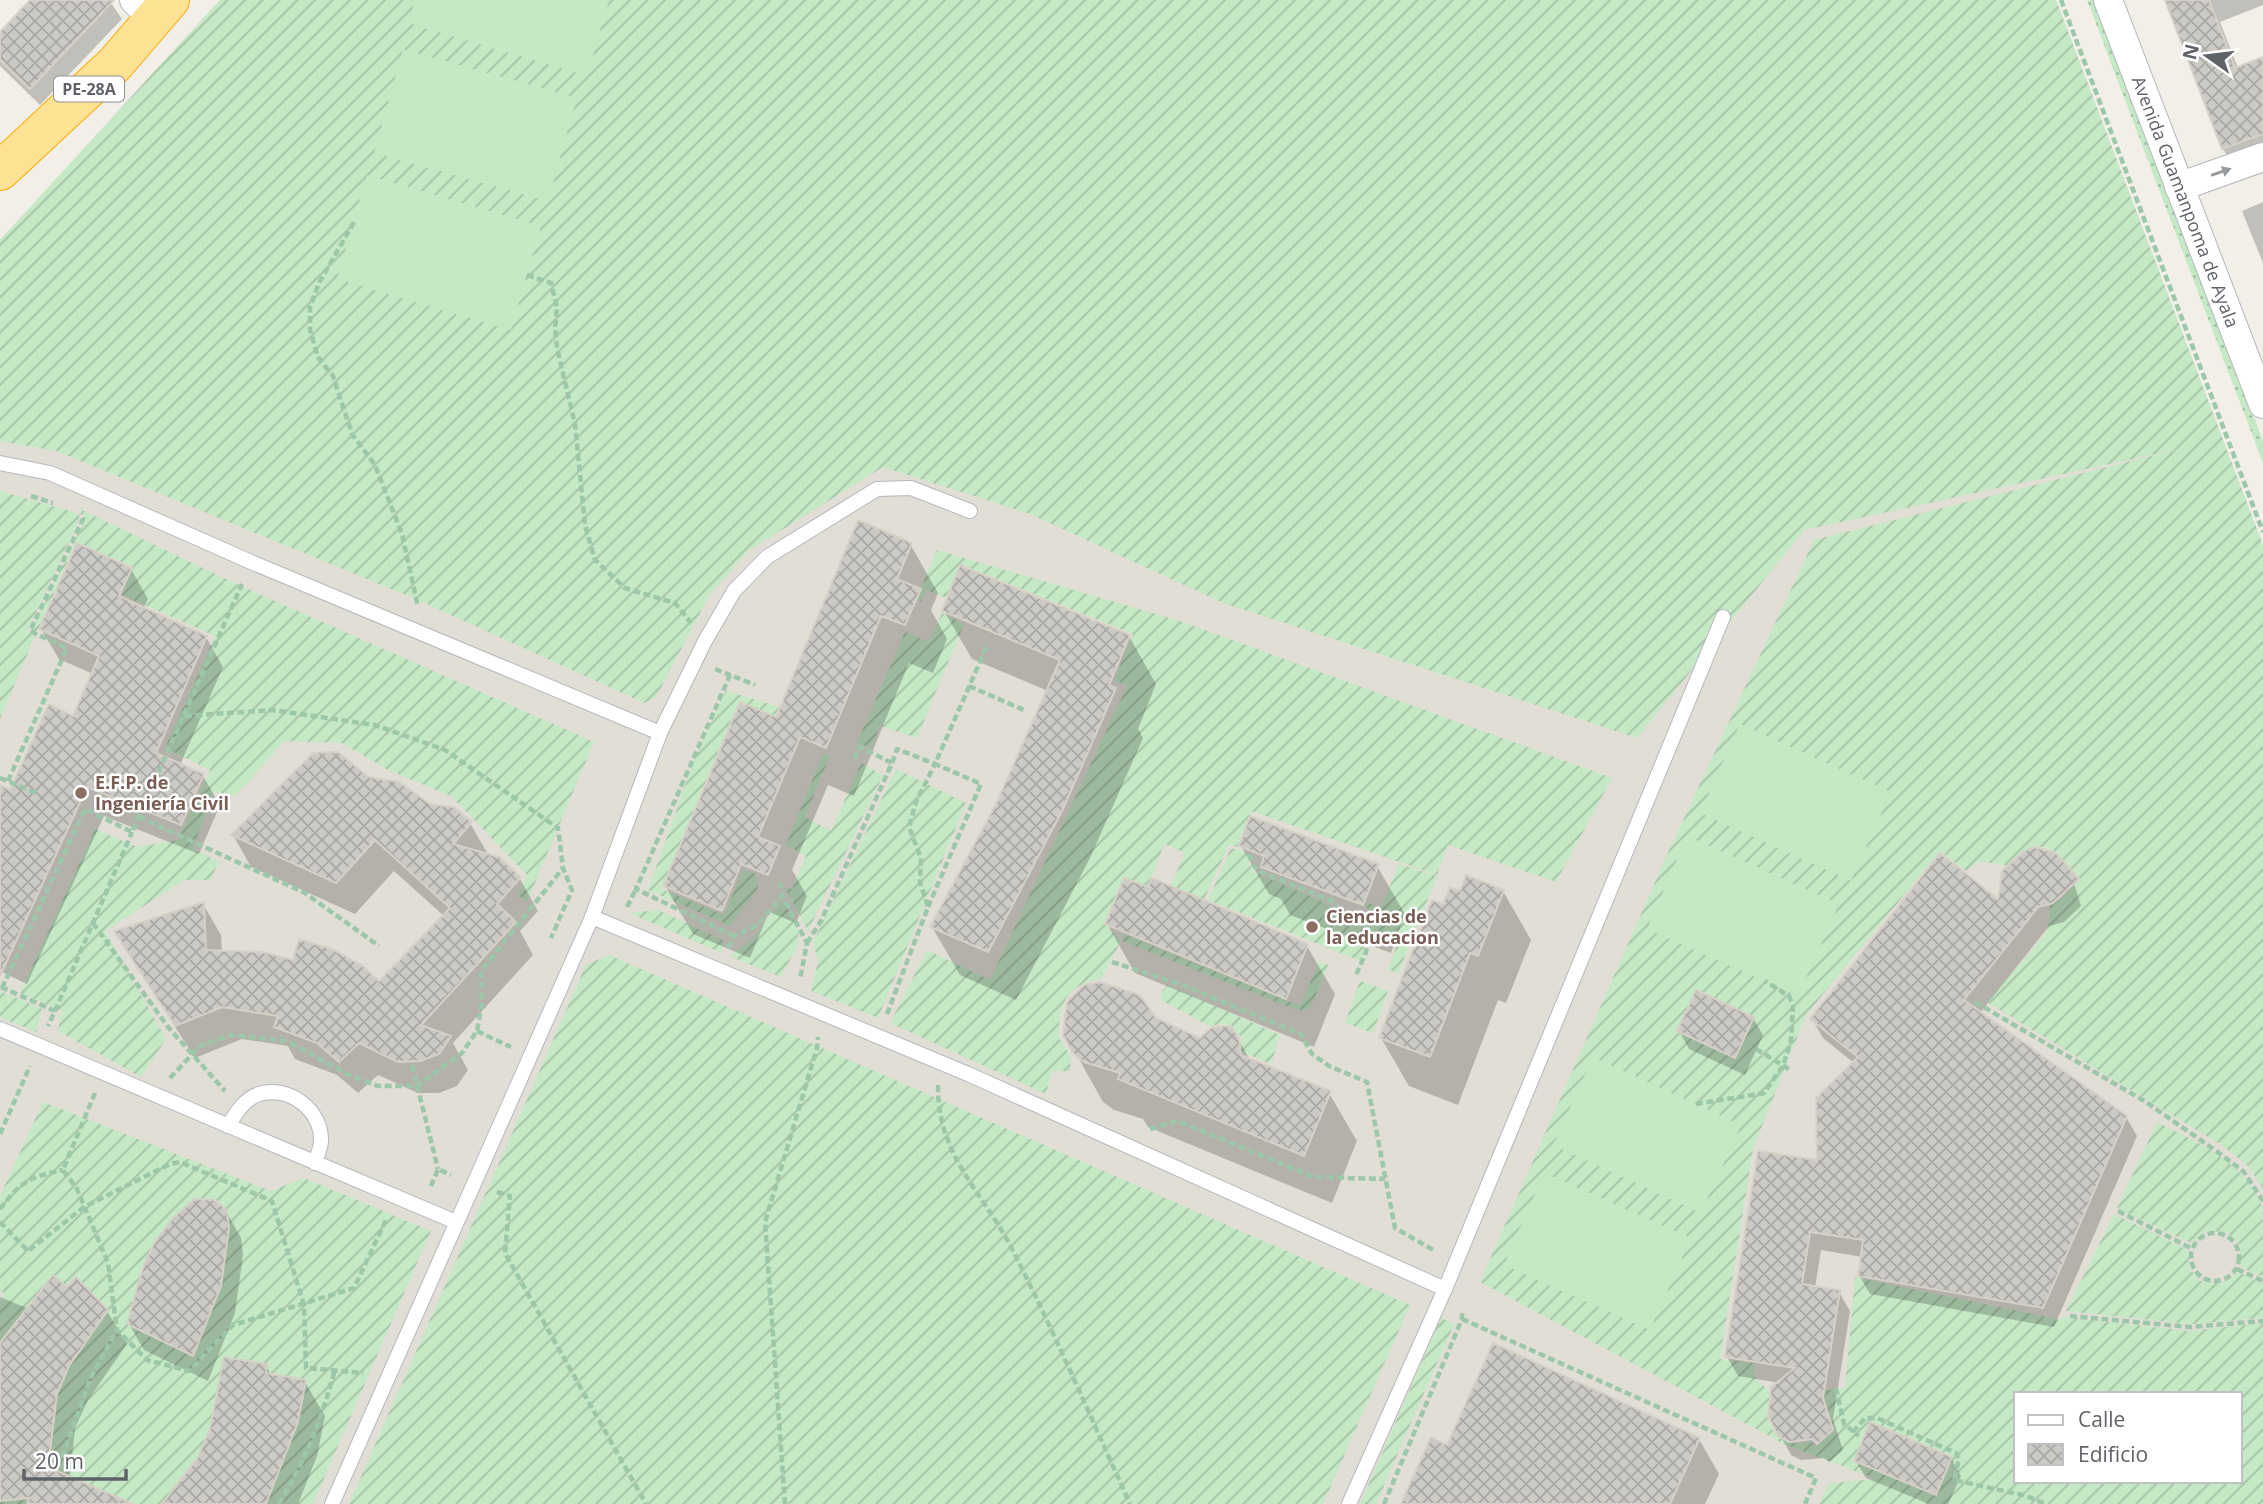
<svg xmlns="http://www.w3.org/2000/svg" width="2263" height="1504" font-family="'Open Sans',sans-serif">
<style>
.education{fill:#e1ded6;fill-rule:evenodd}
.grass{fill:url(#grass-dots)}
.garden{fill:url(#garden-furrows);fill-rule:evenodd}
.pitch{fill:#c5e8c5}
.shadow{fill:#0003}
.building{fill:url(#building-cross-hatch);stroke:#d6d1c6;stroke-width:2}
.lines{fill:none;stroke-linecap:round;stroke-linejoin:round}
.lane-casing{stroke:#b5b8bc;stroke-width:16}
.street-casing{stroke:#b5b8bc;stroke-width:30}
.highway-casing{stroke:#f9ab00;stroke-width:40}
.path{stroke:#9cc7a9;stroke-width:4.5;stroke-dasharray:7 3.5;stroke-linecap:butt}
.lane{stroke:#fff;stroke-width:14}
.street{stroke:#fff;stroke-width:28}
.highway{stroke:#fde293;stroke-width:38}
.oneway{fill:#979a9d}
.education-dot{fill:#8d6e63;stroke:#fff;stroke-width:2.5}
.labels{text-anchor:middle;stroke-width:5;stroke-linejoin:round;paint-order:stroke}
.shield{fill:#fff;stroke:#8f9295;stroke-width:2}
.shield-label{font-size:16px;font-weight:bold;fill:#5f6368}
.street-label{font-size:18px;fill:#5f6368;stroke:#fff}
.education-label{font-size:18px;font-weight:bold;fill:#785e54;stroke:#fff;text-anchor:start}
</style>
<defs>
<pattern id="grass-dots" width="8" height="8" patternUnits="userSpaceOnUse" patternTransform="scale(1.75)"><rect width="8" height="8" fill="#c5e8c5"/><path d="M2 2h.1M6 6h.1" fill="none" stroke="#a3c0a4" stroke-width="1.8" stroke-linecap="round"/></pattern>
<pattern id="garden-furrows" width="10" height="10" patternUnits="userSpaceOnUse" patternTransform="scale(1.75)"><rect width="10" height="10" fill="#c5e8c5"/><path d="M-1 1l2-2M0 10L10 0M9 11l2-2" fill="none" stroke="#a3c0a4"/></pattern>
<pattern id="building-cross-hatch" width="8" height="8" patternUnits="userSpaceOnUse" patternTransform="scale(1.75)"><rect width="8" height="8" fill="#cccac5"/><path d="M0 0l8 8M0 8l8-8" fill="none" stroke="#a9a8a4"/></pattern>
</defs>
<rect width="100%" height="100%" fill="#f1efe8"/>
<path class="education" d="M220,0H2056L2263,545V1504H0V240ZM2016,1394H2240V1481H2016Z"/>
<path class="grass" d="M2087,0H2096L2263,441V463Z"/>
<g class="garden">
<path d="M220,0H2056L2263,545V1189L2249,1167L2223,1146L1987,1002L2047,932L2050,906L2064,896L2068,887L2076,886V872H2069C2059,840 2025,839 2010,866L1979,861L1966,871L1940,851L1806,1015L1753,1149L1720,1359L1754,1363L1755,1377L1773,1395L1767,1416C1773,1439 1788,1448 1811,1441L1817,1447L1827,1436L1822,1430L1828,1410L1819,1391L1845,1388L1855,1277L2061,1320L2063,1317L2189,1331L2263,1323V1504H1819L1829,1483L1876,1479L1784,1444L1480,1282L1670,848L1814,540L2188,447L1804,530L1637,738L1223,603L1030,514L883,467L748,551L709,596L656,697L644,703L418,600L56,451L0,441V240ZM2016,1394H2240V1481H2016Z"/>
<path d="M0,491L76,513L80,518L27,631L35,636L0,719Z"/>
<path d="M80,509L232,582L594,742L527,902L518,895L527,875L451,796L388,770L342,743L285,741L235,796L214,791L193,849L219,862L210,880H184L105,931L166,1039L141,1077L58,1031L62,1011L20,993L95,829L137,847L178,840L210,770L165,748L215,636L122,595L133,567L76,542L37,632L32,630L85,519Z"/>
<path d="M937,550L1180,621L1612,778L1556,882L1448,845L1437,875L1251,811L1237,847L1229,845L1204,900L1171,885L1185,853L1164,844L1148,887L1123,878L1105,924L1121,941L1101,979C1065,986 1061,1001 1058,1036L1071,1057L1070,1071H1052L1046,1094L890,1023L927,950L990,980L1127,686L1114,680L1133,634L960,564L946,598L926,590L921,602L916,600Z"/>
<path d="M942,613L964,624L917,738L880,726L871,748L857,743L905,632L929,642Z"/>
<path d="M726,691L779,707L775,716L739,702L661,889L724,915L744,869L756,874L758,888L730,926L648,890L696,755Z"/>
<path d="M823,754L830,756L805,817L831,831L861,763L883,775L808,931L785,888L792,889L806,856L786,845Z"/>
<path d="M896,769L966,803L878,1018L811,991L818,961L813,942Z"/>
<path d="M1231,848L1246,852L1250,867L1258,874L1315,898L1369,928L1361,961L1208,900Z"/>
<path d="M1399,864L1437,876L1398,974L1388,969L1399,939L1376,930L1368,949L1375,917L1365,905L1366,902L1381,908Z"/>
<path d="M782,900C808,937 800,940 781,977L729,956L754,938Z"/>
<path d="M658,910L723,940L722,953L629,913Z"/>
<path d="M1124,934L1300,1006L1319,962L1329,965L1309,1010L1294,1009L1122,941Z"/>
<path d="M609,955L1410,1305L1323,1504H349L586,965Z"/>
<path d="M1360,981L1388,991L1373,1033L1345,1023Z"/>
<path d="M1168,985L1280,1035L1271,1064L1240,1051L1242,1037L1225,1023L1209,1026L1161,1000L1162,991Z"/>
<path d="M0,991L42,1009L36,1032L0,1017Z"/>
<path d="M43,1102L271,1191L304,1178L431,1231L313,1504H0V1302L4,1293L0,1291V1196Z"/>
<path d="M2157,1122C2196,1142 2245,1161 2262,1206C2263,1221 2263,1260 2263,1277L2241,1267L2240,1245L2227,1232L2206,1231L2191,1243L2117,1208Z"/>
<path d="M2114,1214L2188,1250L2190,1269L2200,1281L2222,1284L2239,1272L2263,1284V1318L2190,1324L2066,1311Z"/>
<path d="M1441,1318L1454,1324L1379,1497L1376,1504H1360Z"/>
</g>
<g class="pitch">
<path d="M415,0H609L587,76L408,23Z"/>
<path d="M403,49L577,98L548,201L374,153Z"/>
<path d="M367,175L541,226L511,330L337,279Z"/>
<path d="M1740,724L1891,792L1851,881L1700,813Z"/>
<path d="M1687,836L1839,904L1798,996L1647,929Z"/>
<path d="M1593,1057L1741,1125L1701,1213L1553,1145Z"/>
<path d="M1544,1173L1691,1238L1650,1330L1504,1265Z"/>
</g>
<g class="shadow">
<path d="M32,0H109L122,19L40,105L0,66V34Z"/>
<path d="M2168,0H2263V5L2220,22L2238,68L2263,59V158L2235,168L2223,149Z"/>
<path d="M2263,202V263L2242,211Z"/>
<path d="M910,544L938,593L931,610L947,639L933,673L909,663L854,796L828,785L792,870L807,896L796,923L769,912L750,958L693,934L665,886L776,719Z"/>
<path d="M131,569L148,599L143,609L206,637L223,667L180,765L203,776L220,805L199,854L104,816L27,984L0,971V787L11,792L74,718L93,674L59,659L41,629Z"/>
<path d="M944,611L1129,636L1156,684L1138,729L1143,738L1090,858L1016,1000L960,975L932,927L996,807L1048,691L972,659Z"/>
<path d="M369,779L470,823L489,856L498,859L520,879L538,911L520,931L533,955L453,1043L468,1070L457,1086L439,1093H418L378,1075L358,1093L337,1075L295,1059L288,1046L242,1039L195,1058L135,964L203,904L221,935L222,952L379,983L444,916L394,871L355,914L251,867L233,835Z"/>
<path d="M1241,846L1377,866L1405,914L1391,953L1290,915L1281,899L1269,894Z"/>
<path d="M2074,883L2081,906L2064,922L2049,926L1980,1013L2126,1117L2137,1136L2054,1327L1870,1294L1859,1275L1862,1257L1821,1250L1815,1288L1839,1292L1850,1311L1833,1419L1843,1450L1829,1462L1824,1458L1801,1460L1791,1455L1780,1435V1383L1738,1376L1727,1357L1819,1162L1854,1063L1823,1038L1812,1019L1999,902Z"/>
<path d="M1503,891L1531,940L1506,1003L1498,1000L1458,1105L1409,1086L1381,1038L1444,907L1461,893Z"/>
<path d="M1107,924L1307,946L1335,994L1314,1047L1135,973Z"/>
<path d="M1076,993L1154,1020L1200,1040L1238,1039L1250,1060L1329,1093L1357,1141L1332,1203L1148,1127L1143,1119L1114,1110L1103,1102L1065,1034V1016Z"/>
<path d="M1753,1018L1763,1035L1745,1075L1689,1049L1679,1031Z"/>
<path d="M226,1211L241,1238L243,1255L235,1313L208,1381L144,1350L129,1324Z"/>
<path d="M68,1289L107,1311L127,1344L88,1400L75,1428L70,1478L129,1504H0V1297L29,1309Z"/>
<path d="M266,1366L272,1376L305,1382L325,1416L317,1456L298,1504H164Z"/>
<path d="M1699,1439L1719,1474L1705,1504H1402L1447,1447Z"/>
<path d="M1951,1458L1961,1476L1948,1504H1929L1866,1478L1856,1461Z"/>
</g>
<g class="building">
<path d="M30,0H114L30,89L0,60V32Z"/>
<path d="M2165,0H2209L2235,68L2263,57V134L2222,149Z"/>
<path d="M858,520L912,543L897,579L921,589L905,625L881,616L826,748L800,737L758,837L780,846L768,875L741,864L722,911L663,886L740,702L776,717Z"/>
<path d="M77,543L132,568L119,596L207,636L156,753L204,774L181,825L87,787L0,976V785L10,790L49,704L73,716L99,656L39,629Z"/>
<path d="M960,565L1130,635L1109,685L1116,688L1063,809L988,952L930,927L995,806L1060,660L942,611Z"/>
<path d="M338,752L369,777L399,782L430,804L453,807L472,822L453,844L499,857L521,877L497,904L516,922L421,1025L451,1036L439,1054L420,1061L398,1062L359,1043L339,1062L317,1043L274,1027L278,1016L222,1007L175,1026L114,931L204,902L206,950L263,952L293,960L299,939L332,949L362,965L379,981L450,908L375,840L336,883L231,835L313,753Z"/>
<path d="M1250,816L1379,864L1363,905L1261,867L1264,856L1239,846Z"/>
<path d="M2034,847L2056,853L2079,879L2053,903L2038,907L1964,1000L2127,1116L2043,1308L1858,1276L1863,1240L1810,1232L1802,1284L1840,1290L1823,1398L1833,1430L1817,1444L1812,1439L1789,1442L1778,1436L1768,1416L1771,1387L1795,1368L1725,1357L1758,1151L1817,1160L1816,1098L1858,1057L1810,1019L1940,853L1998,899L2002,871L2024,851Z"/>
<path d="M1466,875L1504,890L1478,956L1470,953L1430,1057L1379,1038L1432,900L1443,904L1450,887L1460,891Z"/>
<path d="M1124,878L1148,887L1152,878L1308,944L1286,999L1105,924Z"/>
<path d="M1100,982L1140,995L1156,1018L1200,1038L1212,1027L1231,1026L1239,1038L1241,1055L1331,1091L1304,1156L1118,1079L1120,1073L1084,1062L1073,1053L1063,1035L1067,1002L1084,985Z"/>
<path d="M1696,990L1754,1017L1735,1058L1677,1031Z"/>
<path d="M195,1199L215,1200L227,1210L229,1228L221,1286L193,1356L127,1324L143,1267L154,1243L173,1218Z"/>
<path d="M53,1275L67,1287L76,1277L108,1310L69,1366L57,1394L48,1467L133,1504H27L29,1498L0,1501V1343Z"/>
<path d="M1493,1343L1700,1438L1670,1504H1401L1431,1437L1447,1445Z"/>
<path d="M224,1357L267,1364L266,1373L306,1380L298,1422L266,1504H162L198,1457L210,1429Z"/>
<path d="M1870,1422L1952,1457L1936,1495L1854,1461Z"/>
</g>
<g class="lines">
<g class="lane-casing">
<g id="lane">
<path d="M0,463L50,473L251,562L660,733L592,917L332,1504"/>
<path d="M660,733L705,641L734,591L767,557L877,489L911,488L970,511"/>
<path d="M592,917L968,1074L1445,1289"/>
<path d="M0,1029L456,1222"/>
<path d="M228,1126C236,1113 244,1099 259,1094C289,1085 322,1110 321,1141C321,1148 317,1156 315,1163"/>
<path d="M1349,1504L1445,1289L1723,617"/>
</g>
</g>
<g class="street-casing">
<g id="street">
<path d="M134,0L153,19"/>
<path d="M2108,0L2263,404"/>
<path d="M2179,187L2263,157"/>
</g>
</g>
<g class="highway-casing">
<path id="highway" d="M0,171L115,64L170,0"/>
</g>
<g class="path">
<path d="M2061,0L2263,532"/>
<path d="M354,222L319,283L310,307V330L318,357L333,376L352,434L375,465L402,534L418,607"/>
<path d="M527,275L551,283L557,308L555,328L557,348L575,424L585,525L595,560L625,588L675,603L691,623"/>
<path d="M31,496L53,503"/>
<path d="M715,669L730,675"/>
<path d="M969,686L1026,711"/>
<path d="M185,716L272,710L375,725L445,750L558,828L563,868L572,890L551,938"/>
<path d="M0,778L36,793"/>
<path d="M8,781L67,648L30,631L83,519L80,514"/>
<path d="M139,817L305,893L379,946"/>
<path d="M1249,854L1253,865L1259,871L1332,901L1340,911L1371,928L1366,952L1356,975"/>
<path d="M780,882L782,896L807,943L800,979"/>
<path d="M627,907L636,889"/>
<path d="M928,907L981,784L935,764L987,646"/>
<path d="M93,923L168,1027L225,1091"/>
<path d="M734,936L636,889L730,675L755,685"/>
<path d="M807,943L821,921L892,763L860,747L854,759"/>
<path d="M728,948L734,936L758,925L782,896"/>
<path d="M1112,962L1180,984L1301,1034L1312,1054L1329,1066L1367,1082L1395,1228L1435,1251"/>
<path d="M1,987L55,1011L48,1026"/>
<path d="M2,988L85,809L132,832L242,584"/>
<path d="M1975,1002L2146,1102L2219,1153L2244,1172L2263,1201"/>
<path d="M55,1011L132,832"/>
<path d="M887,1014L928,907L920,882L921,858L909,827L916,802L935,764L897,749L892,763"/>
<path d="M477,1031L511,1047"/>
<path d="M1756,1049L1789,1069"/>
<path d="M412,1065L438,1169"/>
<path d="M170,1078L200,1046L230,1035L287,1041L347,1074L378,1086H417L462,1053L477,1031L482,1003L481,971L563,868"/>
<path d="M938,1085C937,1155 982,1191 1011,1247C1054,1331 1091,1418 1130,1504"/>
<path d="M95,1093L63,1170L77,1189L108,1263L117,1330L147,1360L189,1371L233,1325L354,1288L386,1220L388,1221"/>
<path d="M1696,1104L1764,1093L1783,1066L1791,1040L1793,1006L1789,996L1765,981"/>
<path d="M1150,1129L1178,1121L1314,1177L1385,1179"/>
<path d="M0,1134L30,1066"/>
<path d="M431,1186L438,1169L451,1175"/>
<path d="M497,1192L510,1196L505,1253L646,1504"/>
<path d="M0,1209C21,1181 30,1177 63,1170"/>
<path d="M2118,1211L2193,1249"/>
<path d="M0,1222L28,1251L84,1207L170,1164L180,1162L272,1201L304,1305L306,1368L363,1373"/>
<circle cx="2215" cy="1257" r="24"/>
<path d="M2237,1269L2263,1281"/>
<path d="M2070,1316L2190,1327L2263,1321"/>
<path d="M1462,1319L1816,1478L1805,1504"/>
<path d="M1836,1388L1844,1424L1859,1436"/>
<path d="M1853,1432L1865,1418H1877L1956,1453L1959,1459L1954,1480L2027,1496L2045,1504"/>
<path d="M62,1457L91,1377L117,1330"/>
<path d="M279,1504C305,1461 322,1418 335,1369"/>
<path d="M785,1504L765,1222L817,1048L818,1037"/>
<path d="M1384,1504L1462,1319V1312"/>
</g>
<use href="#lane" class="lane"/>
<use href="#street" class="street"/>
<use href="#highway" class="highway"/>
</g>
<defs><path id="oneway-solid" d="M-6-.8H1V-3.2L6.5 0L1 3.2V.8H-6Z" transform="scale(1.75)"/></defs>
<use class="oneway" href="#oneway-solid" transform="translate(2221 172) rotate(-19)"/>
<g class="education-dot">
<circle cx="81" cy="793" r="7"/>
<circle cx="1312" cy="927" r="7"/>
</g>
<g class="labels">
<rect class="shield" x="54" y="76.5" width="70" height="25" rx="5"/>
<g class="shield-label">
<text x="89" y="95">PE-28A</text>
</g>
<g class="street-label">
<text transform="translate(2185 202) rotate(69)" y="6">Avenida Guamanpoma de Ayala</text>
</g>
<g class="education-label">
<text x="95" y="789">E.F.P. de<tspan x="95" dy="21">Ingeniería Civil</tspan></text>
<text x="1326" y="923">Ciencias de<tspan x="1326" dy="21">la educacion</tspan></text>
</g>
</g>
<rect x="2014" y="1392" width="228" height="91" fill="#ffffff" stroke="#bfc1c3" stroke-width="2"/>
<rect x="2028" y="1415" width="35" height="10" fill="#ffffff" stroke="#bfc1c3" stroke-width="2"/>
<text x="2078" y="1427" font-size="21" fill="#5f6368">Calle</text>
<rect x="2028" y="1444" width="35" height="21" fill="url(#building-cross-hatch)" stroke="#bfc1c3" stroke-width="2"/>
<text x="2078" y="1462" font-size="21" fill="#5f6368">Edificio</text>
<g transform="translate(2207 56) rotate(284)" stroke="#ffffff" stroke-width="5" paint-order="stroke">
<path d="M0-5L12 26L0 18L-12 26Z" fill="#5f6368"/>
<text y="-10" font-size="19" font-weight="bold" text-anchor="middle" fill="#5f6368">N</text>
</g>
<path d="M24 1469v10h102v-10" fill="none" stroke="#5f6368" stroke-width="3.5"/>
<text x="35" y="1469" font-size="21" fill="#5f6368" stroke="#ffffff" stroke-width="5" paint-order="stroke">20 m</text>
</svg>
